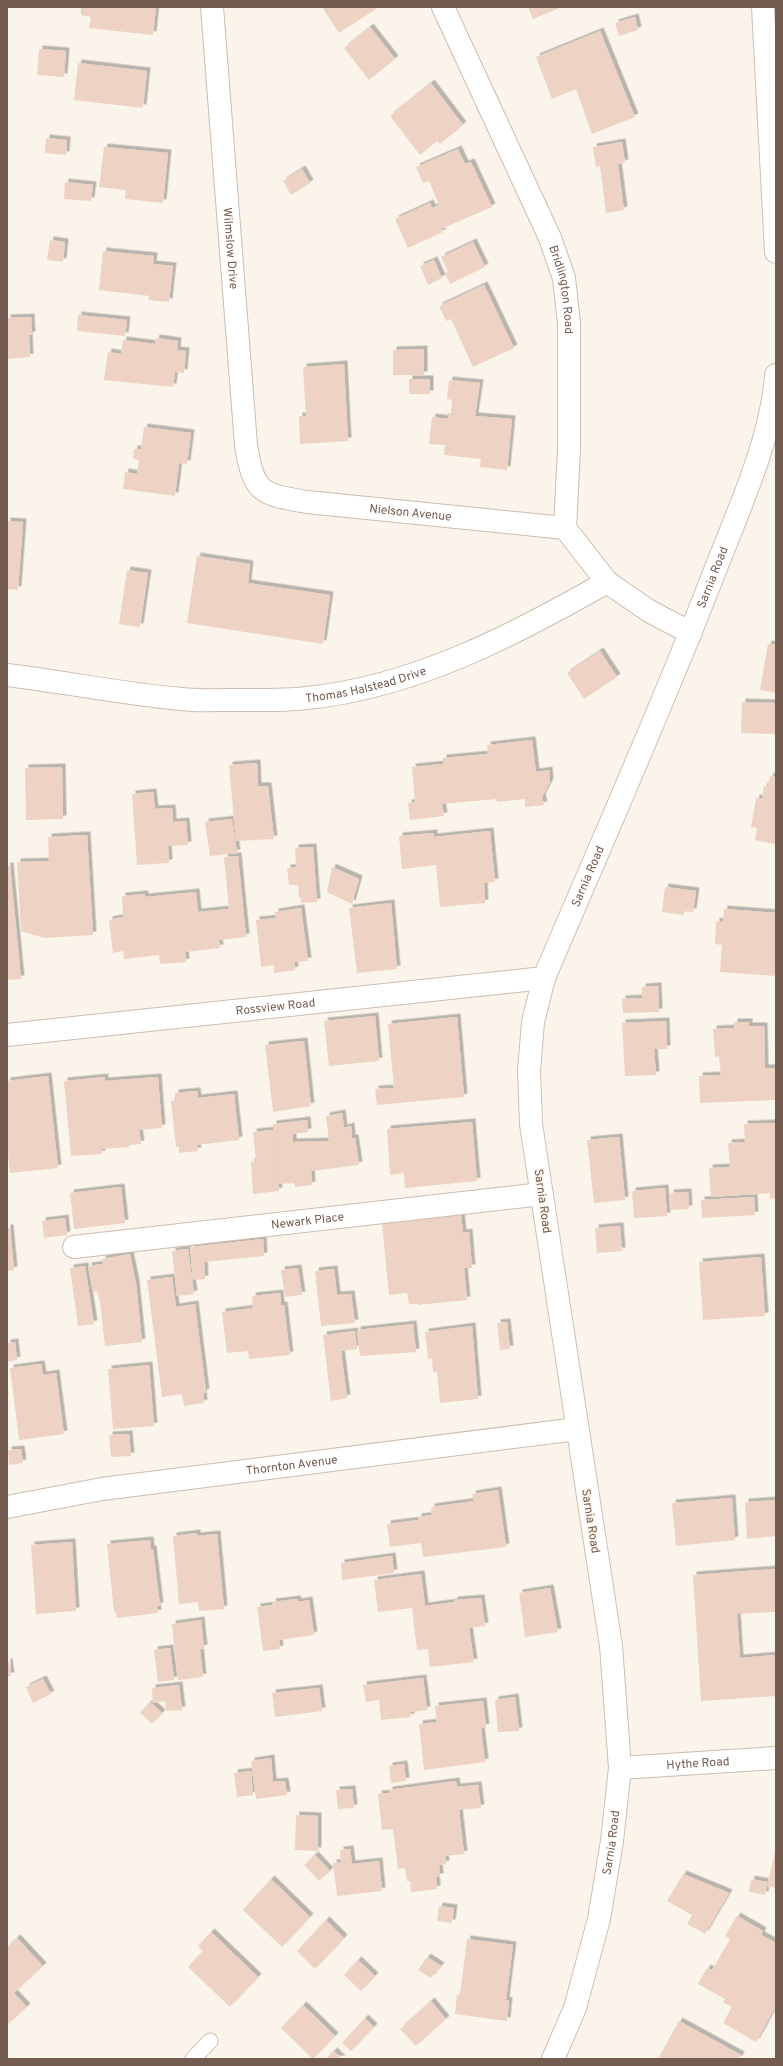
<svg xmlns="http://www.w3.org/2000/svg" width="783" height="2066" font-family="Overpass,sans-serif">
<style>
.building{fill:#eed3c4;filter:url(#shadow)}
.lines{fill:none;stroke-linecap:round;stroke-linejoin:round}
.service-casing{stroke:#cdbcb0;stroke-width:17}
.minor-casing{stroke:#cdbcb0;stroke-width:24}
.secondary-casing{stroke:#d1beb1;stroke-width:24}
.service{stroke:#fff;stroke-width:15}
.minor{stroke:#fff;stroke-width:22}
.secondary{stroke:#fff;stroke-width:22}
.labels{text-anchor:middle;stroke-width:3;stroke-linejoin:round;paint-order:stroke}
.street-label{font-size:12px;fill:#745b4f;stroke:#fef8f0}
</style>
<defs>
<filter id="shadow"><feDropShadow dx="3.5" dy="-3.5" stdDeviation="0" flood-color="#0004"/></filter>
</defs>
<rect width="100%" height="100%" fill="#fbf4ea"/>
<g class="building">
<path d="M81,7H156L153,35L89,28L91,17L81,15Z"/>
<path d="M322,7H375L376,9L339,33Z"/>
<path d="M528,7H562L533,19Z"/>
<path d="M635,17L638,30L619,36L615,23Z"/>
<path d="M370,27L395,59L369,80L344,48Z"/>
<path d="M600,31L635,117L592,134L576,89L552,99L536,57Z"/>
<path d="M39,49L66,51L64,77L37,75Z"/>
<path d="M78,63L147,71L143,108L74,100Z"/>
<path d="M431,83L463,125L440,144L437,141L420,155L390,116Z"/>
<path d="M46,138L67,140L66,155L45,153Z"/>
<path d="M622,142L625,163L618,164L624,210L606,213L600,166L596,167L593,147Z"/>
<path d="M104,147L168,153L163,203L125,199L126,190L99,187Z"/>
<path d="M458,149L465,164L471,162L492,207L441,229L443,232L408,248L395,219L430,203L432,208L439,205L429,181L423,183L416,167Z"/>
<path d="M302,169L310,183L291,195L283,181Z"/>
<path d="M65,182L93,185L91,201L64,199Z"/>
<path d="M50,240L65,242L63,262L47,260Z"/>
<path d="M473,242L485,267L450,284L445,273L448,272L441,257Z"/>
<path d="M103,251L154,256L153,264L173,266L169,302L148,300L149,296L99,290Z"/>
<path d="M434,260L442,278L428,285L420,266Z"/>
<path d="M484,285L514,348L473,367L451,319L446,321L439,306Z"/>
<path d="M78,315L127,320L125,336L77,331Z"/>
<path d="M31,317L32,335H29L30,357L7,359V318Z"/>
<path d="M156,338L178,341L177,350L186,351L184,373L175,372L173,387L104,380L108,352L121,354L123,340L155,344Z"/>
<path d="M424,349V375H393V350Z"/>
<path d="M344,364L348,441L300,444L299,416H306L303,367Z"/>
<rect x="409" y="379" width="21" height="15"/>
<path d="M449,380L480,383L475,416L512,419L507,470L480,467L481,459L444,455L445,445L429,444L432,417L448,419V413H451L452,400L447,399Z"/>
<path d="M144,427L191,433L187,464L179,463L175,496L123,489L125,472L137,474L139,460L133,459L134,449H141Z"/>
<path d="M7,521L23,522L18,590L7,589Z"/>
<path d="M197,556L250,564L248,583L330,595L323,644L187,623Z"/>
<path d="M127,570L148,573L140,627L119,624Z"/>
<path d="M768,644L776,645V693L760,690Z"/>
<path d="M600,651L617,677L584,699L567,673Z"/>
<path d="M742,702L776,703V734L741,733Z"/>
<path d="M532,740L536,772L549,770L550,782L542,797L544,805L525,807V799L497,802L496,799L442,804L444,816L410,820L408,803L415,802L412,767L443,764V758L488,754L487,745Z"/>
<path d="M257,763L258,786H268L274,839L236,841L229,765Z"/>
<path d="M62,767L63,819L26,820L25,768Z"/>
<path d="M770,776L776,777V844L755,840L757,828L751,827L756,798L762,799L764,786H768Z"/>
<path d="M153,792L155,809L172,808L173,822L186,821L188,845L168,846L169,863L137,865L132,794Z"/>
<path d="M232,819L237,853L210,856L205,822Z"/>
<path d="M490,831L495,882L484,883L485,903L440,907L436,865L402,869L399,836L434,833V837Z"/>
<path d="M87,835L93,935L44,938L21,931L17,862L49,861L48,837Z"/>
<path d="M313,847L317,902L301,903V898H299L298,885H289L287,868L296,867L295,848Z"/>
<path d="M238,856L246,937L219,940L220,948L185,952L186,962L160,964L159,955L124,959L123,951L113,953L109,920L123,917L122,896L145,894V897L196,892L198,912L229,909L224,857Z"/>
<path d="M7,866H10L21,979L7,980Z"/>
<path d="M332,867L359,879L352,904L327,892Z"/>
<path d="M665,887L696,891L693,912L684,911V915L662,912Z"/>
<path d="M391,903L397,969L357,973L349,908Z"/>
<path d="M301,908L308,961L294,962L295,970L274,973V965L261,967L256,920L276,918L275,912Z"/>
<path d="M724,909L776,913V976L720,972L722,945L715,944L716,921L723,922Z"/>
<path d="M658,986L659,1012L623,1013L622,999L642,998V987Z"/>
<path d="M375,1016L379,1061L329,1066L324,1021Z"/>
<path d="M457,1017L464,1097L377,1105L375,1089L394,1088L388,1024Z"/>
<path d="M666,1021L667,1049H654L656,1075L625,1076L622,1023Z"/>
<path d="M734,1022H749V1026H764L765,1068H776V1100L700,1103L699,1076L721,1075L719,1056L715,1057L713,1029L734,1028Z"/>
<path d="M304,1041L311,1106L273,1112L265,1045Z"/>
<path d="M48,1076L58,1168L10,1173L7,1146V1081Z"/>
<path d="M105,1077V1081L158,1077L162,1128L139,1130L141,1144L129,1145L130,1147L101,1149L102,1154L71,1156L64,1081Z"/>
<path d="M197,1091L198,1098L234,1094L239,1140L197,1145L198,1151L179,1153V1147H176L171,1101H175V1093Z"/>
<path d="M342,1113L344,1128L351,1126L352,1138H355L359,1165L311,1171L312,1185L295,1187L294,1183L279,1184L273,1124L307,1120L308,1132L293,1134V1142L329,1141L326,1116Z"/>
<path d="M472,1122L477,1181L405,1188L404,1173L390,1175L387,1129Z"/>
<path d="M776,1123V1198L770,1199V1193L711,1197L709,1168L730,1167L728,1143L745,1142L744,1124Z"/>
<path d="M273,1130L279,1191L253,1194L251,1162L256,1161L253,1132Z"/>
<path d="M619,1137L625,1200L594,1203L587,1140Z"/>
<path d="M121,1187L125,1223L74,1229L70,1193Z"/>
<path d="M665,1188L667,1216L634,1218L632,1191Z"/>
<path d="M688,1192L689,1209L671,1210L670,1193Z"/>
<path d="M754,1197L755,1215L702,1218L701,1200Z"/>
<path d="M461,1215L463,1233L469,1232L472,1268H464L467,1300L418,1305V1304H409L407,1293L389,1295L382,1224Z"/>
<path d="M65,1218L67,1235L44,1238L42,1221Z"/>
<path d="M620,1226L622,1251L597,1253L595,1228Z"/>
<path d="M7,1228H10L14,1270L7,1271Z"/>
<path d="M263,1239L264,1256L204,1262L205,1279L193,1280L190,1247Z"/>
<path d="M188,1249L194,1294L177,1296L172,1251Z"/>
<path d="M130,1254L136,1284L142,1342L105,1346L100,1302L97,1291L93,1292L88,1266L103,1264L102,1259Z"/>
<path d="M761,1257L765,1316L703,1320L699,1262Z"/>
<path d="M85,1266L94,1324L78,1326L70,1268Z"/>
<path d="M298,1268L302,1295L285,1297L281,1270Z"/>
<path d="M334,1269L337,1295L351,1294L355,1323L321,1326L315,1271Z"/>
<path d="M172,1277L176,1307L195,1304L206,1392L203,1393L204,1403L184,1406L182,1394L162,1397L147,1280Z"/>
<path d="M280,1293L281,1305H284L290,1355L249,1359L248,1351L227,1353L222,1312L253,1308L252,1296Z"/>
<path d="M507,1322L510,1349L500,1350L497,1323Z"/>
<path d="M413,1324L416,1352L360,1356L357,1330Z"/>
<path d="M472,1326L478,1399L440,1403L437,1372H433L432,1358L428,1359L425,1332Z"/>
<path d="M355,1331L357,1349L341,1351L347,1398L331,1401L323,1335Z"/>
<path d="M15,1342L17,1360L7,1362V1343Z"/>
<path d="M41,1364L43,1375L56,1373L64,1434L19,1440L10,1368Z"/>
<path d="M149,1365L154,1426L113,1429L108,1369Z"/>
<path d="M129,1434L131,1456L111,1457L109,1435Z"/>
<path d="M21,1449L23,1463L9,1465L8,1450Z"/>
<path d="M498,1490L506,1547L423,1557L421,1543L390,1547L387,1524L418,1520V1517L432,1515L431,1507L474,1501L472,1494Z"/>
<path d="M732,1498L735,1540L676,1546L672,1503Z"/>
<path d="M776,1500V1536L747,1539L745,1502Z"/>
<path d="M197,1533V1536L217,1534L224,1609L199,1611L198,1602L179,1604L173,1536Z"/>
<path d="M150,1540L151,1549H153L160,1606H157L158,1613L117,1618L116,1612H114L107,1544Z"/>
<path d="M72,1542L76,1611L36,1614L31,1545Z"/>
<path d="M392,1556L394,1573L342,1580L341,1563Z"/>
<path d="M776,1569V1612L737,1614L740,1658L776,1655V1696L701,1701L693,1575Z"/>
<path d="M421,1574L425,1606L454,1602V1600L481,1598L485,1626L469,1628L474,1662L430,1667L428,1649L417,1650L412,1608L378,1612L374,1580Z"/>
<path d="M550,1588L558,1632L525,1637L519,1593Z"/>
<path d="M297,1599L298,1602L309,1600L314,1635L279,1640L280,1649L263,1651L257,1607L273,1605L272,1602Z"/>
<path d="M201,1620L204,1648L200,1649L203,1677L178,1680L172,1624Z"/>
<path d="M170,1648L174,1680L158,1682L154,1650Z"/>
<path d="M7,1662H9L11,1676H7Z"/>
<path d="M423,1678L427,1710L410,1712L411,1717L381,1720L379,1700L366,1702L363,1685Z"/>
<path d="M43,1679L51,1694L33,1703L26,1687Z"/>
<path d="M179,1685L182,1710L166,1711L165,1701L153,1703L152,1688Z"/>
<path d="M319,1688L322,1711L275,1717L272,1693Z"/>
<path d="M515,1697L519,1731L498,1732L495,1700Z"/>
<path d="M483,1701L486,1727L481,1728L485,1762L424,1770L419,1724L437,1722L435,1706Z"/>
<path d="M150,1702L162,1713L152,1724L140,1713Z"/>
<path d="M271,1758L273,1782L285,1781L287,1795L256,1799L251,1761Z"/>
<path d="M404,1764L406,1781L391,1783L389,1766Z"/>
<path d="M251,1771L253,1795L237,1797L234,1773Z"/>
<path d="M456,1781L457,1787L478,1785L481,1808L459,1810L464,1854L445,1856L446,1864L439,1865L440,1877H436L437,1889L411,1892L410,1881H407L405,1868L398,1869L393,1829L382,1830L378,1794L389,1793V1790Z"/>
<path d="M352,1789L354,1808L338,1809L336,1790Z"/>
<path d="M296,1815L318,1816V1851L295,1850Z"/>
<path d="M776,1848V1888L767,1886Z"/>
<path d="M350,1849L352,1864L379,1861L382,1891L337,1896L333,1863L341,1862L340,1850Z"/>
<path d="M315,1855L330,1871L319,1881L304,1865Z"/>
<path d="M683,1874L729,1893L705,1934L687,1924L692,1915L667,1901Z"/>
<path d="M271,1879L310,1917L282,1947L243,1910Z"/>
<path d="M751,1879L767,1882L765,1895L749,1892Z"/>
<path d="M439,1906L454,1908L452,1923L437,1921Z"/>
<path d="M737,1916L763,1931L761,1935L776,1943V1997L774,2000L776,2001V2006L756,2042L723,2023L732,2007L723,2002L725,1999L698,1984L707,1968L712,1970L730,1939L725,1936Z"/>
<path d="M326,1920L344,1938L315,1969L297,1951Z"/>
<path d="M211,1932L258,1977L230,2007L188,1967L203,1951L198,1946Z"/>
<path d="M17,1938L43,1966L14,1993L27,2007L7,2025V1947Z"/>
<path d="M467,1939L513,1945L506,2000L509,2001L507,2021L455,2014L457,1995H460Z"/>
<path d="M427,1957L441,1966L431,1978L418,1970Z"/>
<path d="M358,1960L375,1976L361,1991L344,1975Z"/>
<path d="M431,2001L446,2019L416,2046L400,2029Z"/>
<path d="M303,2005L335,2036L313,2059L281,2028Z"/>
<path d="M365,2018L374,2027L351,2051L342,2043Z"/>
<path d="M679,2021L741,2055L739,2059H662L659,2057Z"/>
<path d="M334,2051L342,2059H326Z"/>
</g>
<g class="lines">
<g class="service-casing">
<path id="service" d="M193,2059L210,2041"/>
</g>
<g class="minor-casing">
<g id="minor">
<path id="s1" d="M212,7L246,445C254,493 260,494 307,502L565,528"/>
<path id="s2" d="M443,7L550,238L564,278L569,323V450L565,528L607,582L649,611L691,633"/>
<path id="s3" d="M7,675C65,682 123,694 181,699C197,701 213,700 229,700C255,700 281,701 307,698C415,687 514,635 607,582"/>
<path id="s4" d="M7,1035L544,978"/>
<path id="s5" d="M74,1247L542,1194"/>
<path id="s6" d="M7,1507L102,1489L577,1429"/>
<path id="s7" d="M620,1768L776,1758"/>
</g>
</g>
<g class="secondary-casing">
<g id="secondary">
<path d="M763,7L776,252"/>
<path id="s8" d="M553,2059L575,2008L599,1919L612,1841L620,1768L611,1646L531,1124L529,1071L533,1022L544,978C601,844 661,710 714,573C737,514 772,438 776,375"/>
</g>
</g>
<use href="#service" class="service"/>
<use href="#minor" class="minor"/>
<use href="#secondary" class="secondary"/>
</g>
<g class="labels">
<g class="street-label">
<text dy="4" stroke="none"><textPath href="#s1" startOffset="242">Wilmslow Drive</textPath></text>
<text dy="4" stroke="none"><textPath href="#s2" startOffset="308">Bridlington Road</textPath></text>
<text dy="4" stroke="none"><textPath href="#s1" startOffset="638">Nielson Avenue</textPath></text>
<text dy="4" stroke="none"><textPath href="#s8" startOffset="1533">Sarnia Road</textPath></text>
<text dy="4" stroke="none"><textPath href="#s3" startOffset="362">Thomas Halstead Drive</textPath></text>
<text dy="4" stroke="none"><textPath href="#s8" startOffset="1209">Sarnia Road</textPath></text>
<text dy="4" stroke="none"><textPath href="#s4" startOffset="270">Rossview Road</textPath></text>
<text transform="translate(543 1201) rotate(82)" y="4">Sarnia Road</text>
<text dy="4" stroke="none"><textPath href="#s5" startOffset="235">Newark Place</textPath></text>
<text dy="4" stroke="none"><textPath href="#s6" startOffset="288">Thornton Avenue</textPath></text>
<text transform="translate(591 1521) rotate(81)" y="4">Sarnia Road</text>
<text dy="4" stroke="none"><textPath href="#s7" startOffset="78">Hythe Road</textPath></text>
<text dy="4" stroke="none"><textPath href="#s8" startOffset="225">Sarnia Road</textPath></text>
</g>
</g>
<rect width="783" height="2066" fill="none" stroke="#745b4f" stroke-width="16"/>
</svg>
